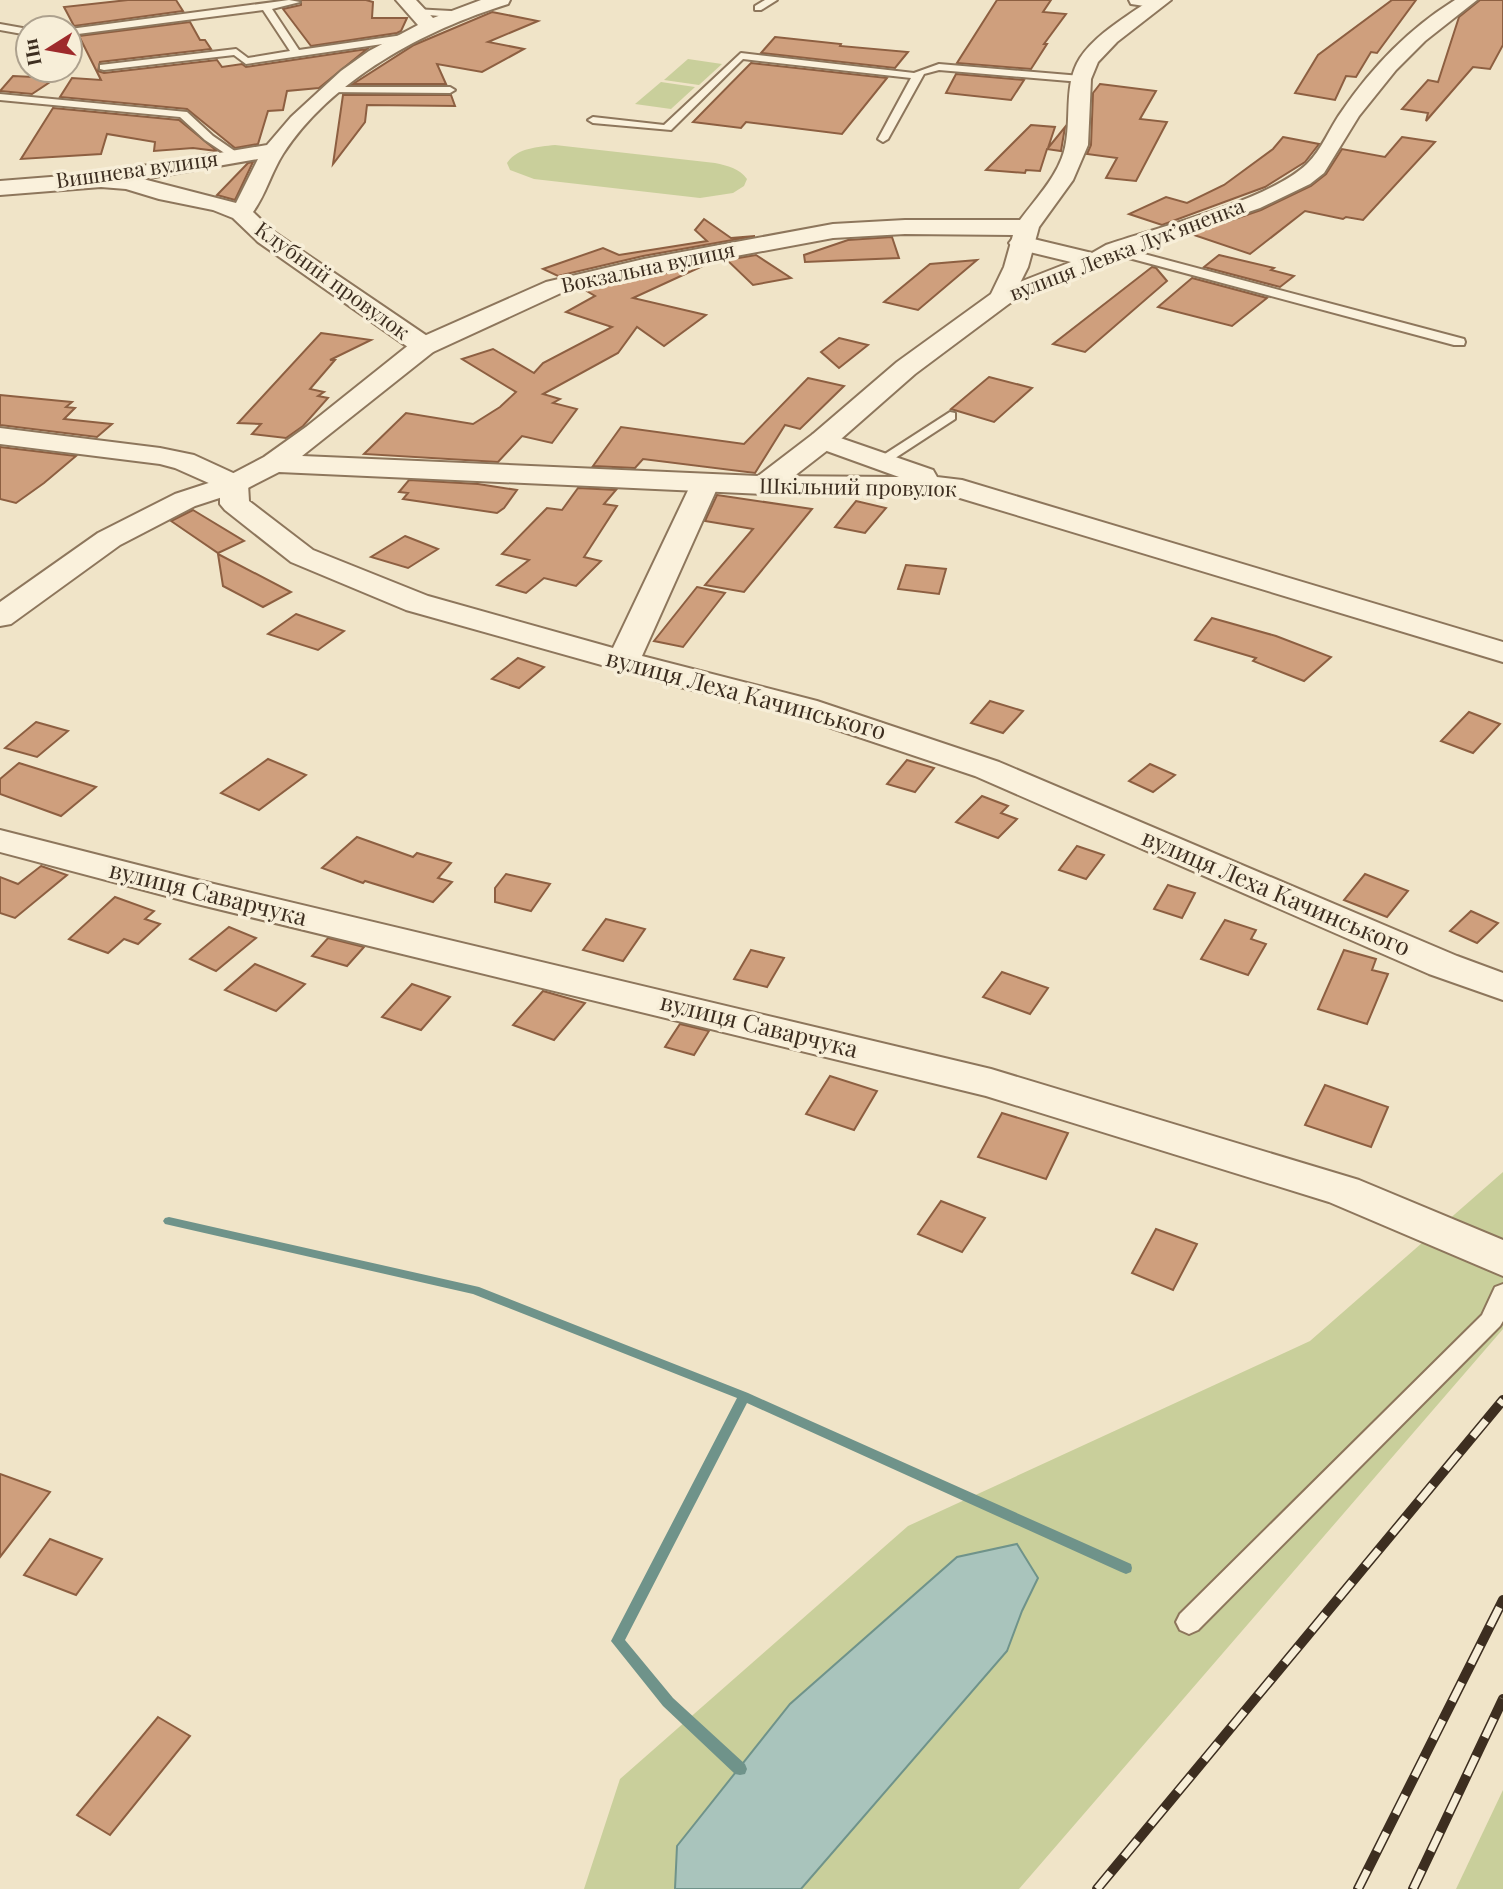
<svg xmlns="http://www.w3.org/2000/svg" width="1503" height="1889" font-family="'Playfair Display',serif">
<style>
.green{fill:#c9cf9b}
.water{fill:#a9c4bc;stroke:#6f938a;stroke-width:2}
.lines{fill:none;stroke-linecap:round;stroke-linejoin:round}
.stream{fill:#6f938a;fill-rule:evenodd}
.building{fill:#cf9f7d;stroke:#8d5f41;stroke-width:2}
.service-casing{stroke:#8d765c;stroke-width:4}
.minor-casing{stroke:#8d765c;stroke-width:4}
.tertiary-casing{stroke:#8d765c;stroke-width:4}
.service{fill:#faf1dc;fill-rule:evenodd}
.minor{fill:#faf1dc;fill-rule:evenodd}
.tertiary{fill:#faf1dc;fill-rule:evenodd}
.rail-casing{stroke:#3d2e20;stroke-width:10}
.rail{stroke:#f7eed8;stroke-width:7;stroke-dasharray:21;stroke-linecap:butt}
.labels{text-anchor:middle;stroke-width:7;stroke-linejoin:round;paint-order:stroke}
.far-street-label{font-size:21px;fill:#3d2e20;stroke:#f7eed8}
.street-label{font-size:24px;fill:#3d2e20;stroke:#f7eed8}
</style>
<rect width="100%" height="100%" fill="#f0e4c8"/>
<g class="green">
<path d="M688,59L722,64L699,85L664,80Z"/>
<path d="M661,82L695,87L671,109L635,104Z"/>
<path d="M555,145L715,163C728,166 739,168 747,179L744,186L733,193L700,198L534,179L510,170L507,163C517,148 537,147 555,145Z"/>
<path d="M1503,1172V1329L1019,1889H584L620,1779L908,1526L1310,1341Z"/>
<path d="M1503,1790V1889H1456Z"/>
</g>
<path class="water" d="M1017,1544L1038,1578L1022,1611L1007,1651L801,1889H675L677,1846L790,1704L957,1557Z"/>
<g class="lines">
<path class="stream" d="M169,1217L479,1287L748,1393L1131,1564L1132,1568L1131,1572L1126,1574L1121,1572L747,1403L625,1640L673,1698L745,1764L747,1769L745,1774L740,1775L735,1774L663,1706L611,1641L737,1398L473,1294L165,1224L163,1221L165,1218Z"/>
</g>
<g class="building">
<path d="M128,0H176L183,11L74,26L64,7Z"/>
<path d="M301,0H366L373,2L372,18H407L401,31L397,33L311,46L283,9L301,5Z"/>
<path d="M997,0H1051L1043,12L1066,14L1044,44H1047L1031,69L957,63Z"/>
<path d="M1392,0H1416L1377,53L1371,52L1356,77L1346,76L1335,100L1295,93L1318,55Z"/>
<path d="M1480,0H1503V45L1490,69L1473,67L1426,121L1428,113L1402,109L1428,80L1438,82L1459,17Z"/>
<path d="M492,12L538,21L488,42L524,49L482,72L437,64L446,84H353L414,45Z"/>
<path d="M190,22L200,40H205L211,49L100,62L98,71L104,73L217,60L222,67L242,64L246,67L367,49L319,88L287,91L283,110L268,111L258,144L235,148L187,109L60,97L72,78L101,80L79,36Z"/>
<path d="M775,37L841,44L840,46L908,52L895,68L761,53Z"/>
<path d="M751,63L887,78L842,134L746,122L741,128L693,122Z"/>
<path d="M956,74L1024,80L1011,100L946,93Z"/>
<path d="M13,76L56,78L32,94L0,91Z"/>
<path d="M1100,84L1156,91L1140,119L1167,122L1136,181L1106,178L1117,158L1087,154L1091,145L1093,93Z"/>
<path d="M343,95H451L455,106L367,105L365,122L333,164Z"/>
<path d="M53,108L179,120L217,151L193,148L154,151L155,142L107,134L101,154L21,159Z"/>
<path d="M1031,125L1055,127L1048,148L1065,127L1061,151L1047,149L1040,171L1026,170L1025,173L986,170Z"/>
<path d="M1283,137L1319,144L1305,162L1265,187L1162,225L1129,214L1166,197L1187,203L1224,185L1273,149Z"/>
<path d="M1402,137L1435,142L1363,220L1346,217L1343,219L1305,211L1250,254L1191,234L1261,210L1311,186L1326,174L1342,149L1385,157Z"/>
<path d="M253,162L235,200L217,195L248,163Z"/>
<path d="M704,219L731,238L755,236L643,256L558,276L543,269L603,248L619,255L707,241L695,230Z"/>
<path d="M892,237L899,258L805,262L804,255L848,240Z"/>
<path d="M756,255L791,278L753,285L727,260Z"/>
<path d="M1219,255L1274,268L1271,270L1294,276L1280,287L1204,267Z"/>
<path d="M977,260L918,310L884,302L930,264Z"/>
<path d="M707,264L633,298L706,315L664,346L637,327L618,353L543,394L560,399L553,403L577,409L552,443L522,436L498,462L364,454L406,413L473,424L500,407L516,392L462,359L493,349L534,373L543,363L612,327L566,312L595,296L585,290Z"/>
<path d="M1152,267L1156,268L1167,281L1085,352L1053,344Z"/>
<path d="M1192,278L1267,298L1232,326L1158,307Z"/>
<path d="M321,333L371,340L330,360H335L310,389L324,392L318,396L328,398L303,426L286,438L252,434L261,424L238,423Z"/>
<path d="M839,338L868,345L839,368L821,352Z"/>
<path d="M989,377L1032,388L994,422L951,409Z"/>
<path d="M808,378L844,386L800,429L785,425L755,473L643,459L635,468L593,466L621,427L744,444Z"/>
<path d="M0,395L72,402L66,407L75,408L64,419L112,424L97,437L0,425Z"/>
<path d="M0,447L76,456L44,483L16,503L0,499Z"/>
<path d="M409,480L478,484L517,490L504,508L497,513L403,499L408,493L399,492Z"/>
<path d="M578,488L616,490L604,504L617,506L584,557L601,561L576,586L544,578L526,593L497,585L529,560L502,554L547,508L562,510Z"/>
<path d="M717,495L812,509L744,592L705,585L753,529L705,521Z"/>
<path d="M856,501L886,508L865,533L835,527Z"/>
<path d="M193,510L244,541L218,553L171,521Z"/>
<path d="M405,536L438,549L408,568L371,557Z"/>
<path d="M218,554L291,592L263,607L223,586Z"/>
<path d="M906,565L946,569L939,594L898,589Z"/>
<path d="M697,587L725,593L683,647L654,641Z"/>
<path d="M296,614L344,631L318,650L268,634Z"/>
<path d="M1212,618L1276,636L1331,657L1304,681L1253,661L1256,658L1195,640Z"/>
<path d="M518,658L544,667L519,688L492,679Z"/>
<path d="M990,701L1023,711L1003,733L971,723Z"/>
<path d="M1469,712L1500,724L1473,753L1441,741Z"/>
<path d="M36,722L68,731L37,757L5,748Z"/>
<path d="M268,759L306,775L259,810L221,793Z"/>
<path d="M907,760L934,768L915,792L887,784Z"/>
<path d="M19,763L96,787L61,816L0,794V779Z"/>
<path d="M1150,764L1175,775L1153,792L1129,781Z"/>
<path d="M982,796L1008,806L1001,813L1017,819L998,838L956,822Z"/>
<path d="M357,837L413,857L417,853L451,863L438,878L452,882L433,902L365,881L363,883L322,868Z"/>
<path d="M1077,846L1104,855L1086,879L1059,870Z"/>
<path d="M41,866L67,875L15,918L0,913V877L18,884Z"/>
<path d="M506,874L550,884L531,911L495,902V888Z"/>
<path d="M1365,874L1408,891L1387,917L1344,900Z"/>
<path d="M1168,885L1195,893L1182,918L1154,909Z"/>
<path d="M115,897L154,911L145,919L160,924L138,944L124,939L108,953L69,939Z"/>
<path d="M1471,911L1498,923L1477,943L1450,931Z"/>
<path d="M606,919L645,929L623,961L583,950Z"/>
<path d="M1225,920L1256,930L1251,939L1266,944L1248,975L1201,959Z"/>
<path d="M229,927L256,938L216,971L190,959Z"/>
<path d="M328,938L364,947L347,966L312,956Z"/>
<path d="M751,950L784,958L767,987L734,979Z"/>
<path d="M1344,950L1376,959L1372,970L1388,974L1367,1024L1318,1009Z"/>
<path d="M255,964L305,984L276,1011L225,990Z"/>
<path d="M1002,972L1048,988L1030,1014L983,997Z"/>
<path d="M412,984L450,997L421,1030L382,1017Z"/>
<path d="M543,991L585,1003L554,1040L513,1025Z"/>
<path d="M680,1024L709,1031L694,1055L665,1047Z"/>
<path d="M830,1076L877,1091L854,1130L806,1114Z"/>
<path d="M1325,1085L1388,1107L1371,1147L1305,1125Z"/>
<path d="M1002,1113L1068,1133L1046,1179L978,1157Z"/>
<path d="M941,1201L985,1218L962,1252L918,1234Z"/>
<path d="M1156,1229L1197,1244L1173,1290L1132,1273Z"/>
<path d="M0,1474L50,1492L0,1557Z"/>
<path d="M50,1539L102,1559L76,1595L24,1575Z"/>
<path d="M158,1717L190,1736L110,1835L77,1815Z"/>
</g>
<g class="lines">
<g class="service-casing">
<g id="service">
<path d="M289,0L300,2L272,9L299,50L410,34L415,37L410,40L246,64L234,55L104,70L100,69V65L236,49L248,58L290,51L263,10L70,35V29Z"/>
<path d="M765,0H777L761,10H755V6Z"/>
<path d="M414,9L451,11L456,14L451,17L417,14L414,13Z"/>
<path d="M0,24L28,29V35L0,30Z"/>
<path d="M741,53L914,73L939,64L1081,76L1086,79L1081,82L939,70L924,74L888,139L883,142L878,139L911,78L743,59L671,130L593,123L588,120L593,117L664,125Z"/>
<path d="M330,87H450L455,90L450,93L326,92L325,90Z"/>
<path d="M0,94L187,112L213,136L242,156L232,158L205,140L180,117L0,100Z"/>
<path d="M1114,246L1464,339L1465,342L1464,345H1454L1110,253V247Z"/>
<path d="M950,412L955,413V419L886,464H876L874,461Z"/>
<path d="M1503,1284V1321L1500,1326L1198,1630L1189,1634L1180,1630L1176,1622L1180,1614L1482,1315L1495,1287Z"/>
</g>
</g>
<g class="minor-casing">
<g id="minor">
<path d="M396,0H416L433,18L481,0H510L508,4C424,30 332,79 283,154C271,173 266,194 253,212L274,232L433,340L437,346L433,352L424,354L415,352L258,242L233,218L213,210L159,199L126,189L101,187L0,195V181L101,173L267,145L291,117L341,71L369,51L418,25ZM258,159L236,203L143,179Z"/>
<path d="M1129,0H1166L1167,2L1158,8L1131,4Z"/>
<path d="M1455,0H1477L1425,41L1396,70L1359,116L1324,173L1310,184L1260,208L1122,255L1105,266L1010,303L1001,305L992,303L989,298L992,293L1071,262L1013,248L1009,243L1013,238L1021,236L1092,253L1106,245C1158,227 1268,201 1307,164C1322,150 1330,127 1342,111C1372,67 1410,28 1455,0Z"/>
<path d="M0,428L160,448L194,455L244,478L248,484L249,501L313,550L428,596L613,648L691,484L695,478L705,475L715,478L719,484L642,656L817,701L999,762L1457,956L1503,973V1000L1429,974L975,776L793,715L680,687L406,610L291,562L225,510L220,504V488L175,468L160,464L0,444Z"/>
<path d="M823,432L933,470L937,477L962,480L1503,642V662L950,495L765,494L755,491L751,485L755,479L765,476L899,477L813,446L809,440L813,434Z"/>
<path d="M0,830L193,879L991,1069L1359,1180L1503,1240V1276L1329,1202L986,1096L193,903L0,852Z"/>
</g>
</g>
<g class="tertiary-casing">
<path id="tertiary" d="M1150,0H1171L1117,42L1098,62L1091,79L1088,145L1073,180L1039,227L1028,267L1010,303L915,374L833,446L775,491L765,494L279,472L244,490L195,506L120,545L11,624L0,626V602L98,533L175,494L224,478L264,457L306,427L415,340L546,282L644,259L833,224L905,220H1020C1037,197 1062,172 1066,142C1071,115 1064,83 1080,58C1096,34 1126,17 1150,0ZM905,234L1013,235L1004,267L991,294L897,362L813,434L758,476L302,456L433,352L563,292L644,273L833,238Z"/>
</g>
<use href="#service" class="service"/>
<use href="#minor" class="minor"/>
<use href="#tertiary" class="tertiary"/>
<g class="rail-casing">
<g id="rail">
<path d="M1097,1889L1503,1400"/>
<path d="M1358,1889L1503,1600"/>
<path d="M1413,1889L1503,1699"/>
</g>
</g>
<use href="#rail" class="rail"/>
</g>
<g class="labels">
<g class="far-street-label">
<text transform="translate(137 170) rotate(-8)" y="7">Вишнева вулиця</text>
<text transform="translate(1127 250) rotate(-21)" y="7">вулиця Левка Лукʼяненка</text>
<text transform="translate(648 268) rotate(-12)" y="7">Вокзальна вулиця</text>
<text transform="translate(332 281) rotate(36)" y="7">Клубний провулок</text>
<text transform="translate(858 488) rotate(1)" y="7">Шкільний провулок</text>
</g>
<g class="street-label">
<text transform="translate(746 695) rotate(15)" y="8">вулиця Леха Качинського</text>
<text transform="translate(1276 893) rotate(23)" y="8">вулиця Леха Качинського</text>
<text transform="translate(208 894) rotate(14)" y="8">вулиця Саварчука</text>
<text transform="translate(759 1026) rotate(14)" y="8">вулиця Саварчука</text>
</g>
</g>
<g transform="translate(49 49) rotate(259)"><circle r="33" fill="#f7eed8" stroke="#ada18e" stroke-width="2"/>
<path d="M0-5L12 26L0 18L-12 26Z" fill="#9e2a2b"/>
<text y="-10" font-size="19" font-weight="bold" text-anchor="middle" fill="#3d2e20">Пн</text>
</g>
</svg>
